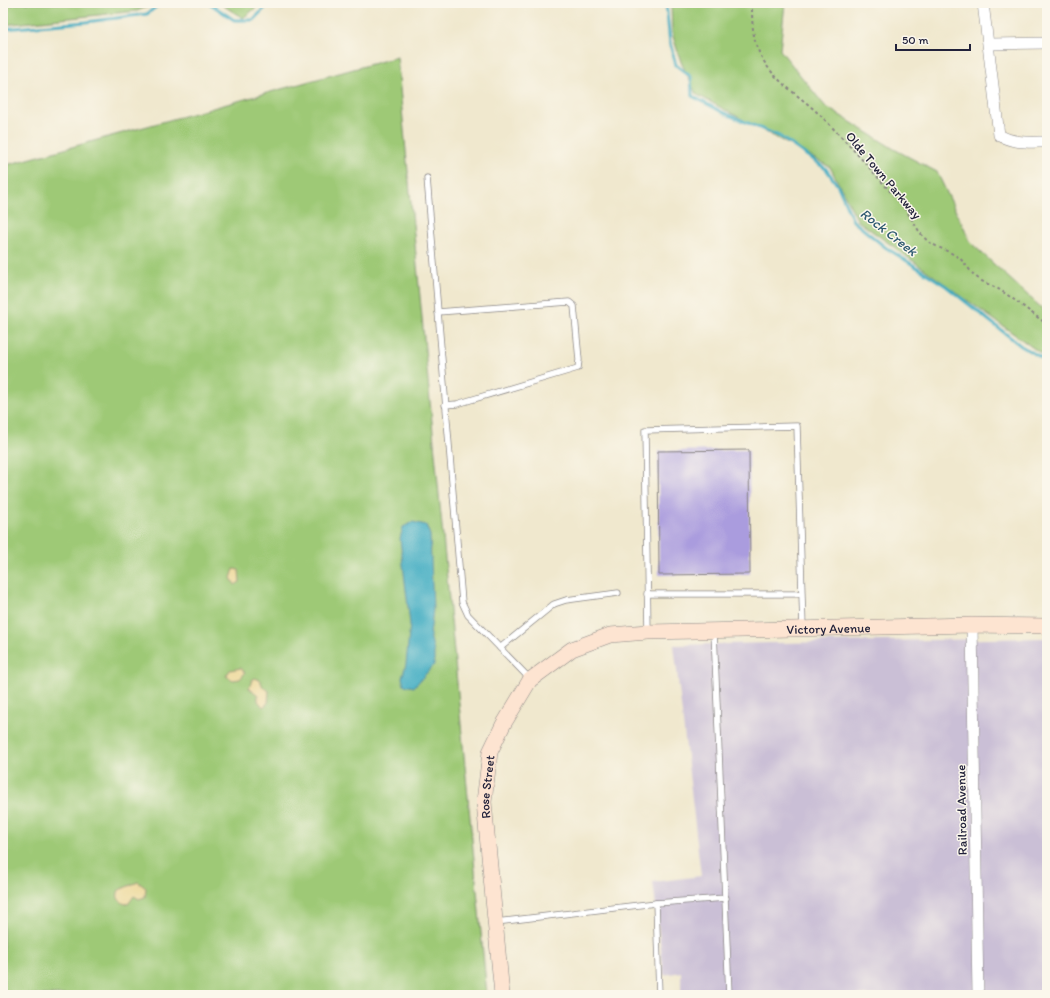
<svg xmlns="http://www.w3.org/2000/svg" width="1050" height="998" font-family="Itim,sans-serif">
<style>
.industrial{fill:#cabfd6}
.green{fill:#9ec976;stroke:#607658}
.sand{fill:#eeda9e;stroke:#887e6c}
.water{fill:#43adc3;stroke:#32687f}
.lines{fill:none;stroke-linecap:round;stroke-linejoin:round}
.stream{stroke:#43adc3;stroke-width:3}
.building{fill:#aa9cde}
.lane-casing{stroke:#898584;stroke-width:7}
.street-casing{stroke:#898584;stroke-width:12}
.secondary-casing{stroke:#898584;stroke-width:16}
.path{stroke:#898584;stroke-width:2;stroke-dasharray:3 3;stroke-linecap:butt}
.lane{stroke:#fff;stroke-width:5.5}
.street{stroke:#fff;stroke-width:11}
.secondary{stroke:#fde4d1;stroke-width:15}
.labels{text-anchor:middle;stroke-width:3;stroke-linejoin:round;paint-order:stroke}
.street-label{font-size:13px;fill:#22223b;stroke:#fbf7ec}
.water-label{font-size:14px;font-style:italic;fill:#2f5a71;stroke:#fbf7ec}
</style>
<rect width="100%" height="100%" fill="#fbf7ec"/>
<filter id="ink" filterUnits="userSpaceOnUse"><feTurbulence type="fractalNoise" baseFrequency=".025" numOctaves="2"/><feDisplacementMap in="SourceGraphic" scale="8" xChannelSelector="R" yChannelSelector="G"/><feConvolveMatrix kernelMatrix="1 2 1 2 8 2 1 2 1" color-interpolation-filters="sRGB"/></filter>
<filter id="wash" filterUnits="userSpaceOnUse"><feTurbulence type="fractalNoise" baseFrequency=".012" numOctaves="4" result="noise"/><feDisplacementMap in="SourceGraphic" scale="16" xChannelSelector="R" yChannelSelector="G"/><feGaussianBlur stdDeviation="0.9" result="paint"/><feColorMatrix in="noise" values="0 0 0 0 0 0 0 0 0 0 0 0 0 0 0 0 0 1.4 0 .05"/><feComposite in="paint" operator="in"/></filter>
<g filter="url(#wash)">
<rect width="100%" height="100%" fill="#f0e8ce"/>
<path class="industrial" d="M1046,638L1047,995H681V972L664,975L653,882L701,876L674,645Z"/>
<g class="green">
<path d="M3,3H157L137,11L3,25Z"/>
<path d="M219,3H262L243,18Z"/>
<path d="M671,3H785L780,50L825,106L894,149L937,172L971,243L1047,313V358L858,221L830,167L696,94L681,62L672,33Z"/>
<path d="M397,57L487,995H3V166Z"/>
</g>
<g class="sand">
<path d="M234,569L239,570L240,582L235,585L231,578Z"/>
<path d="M241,668L245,673L240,679L233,680L226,676L230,670Z"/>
<path d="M255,678L260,680L263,687L269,691L268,703L263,707L258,701V695L249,688L252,680Z"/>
<path d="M138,882L146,888L145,897L139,899L134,896L129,903L125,904C118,901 116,897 119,890Z"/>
</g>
<path class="water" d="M413,522L426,525L430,535L433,609L430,635L434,652V665L414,687L404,685L402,678L406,664L410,624L400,539L403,527Z"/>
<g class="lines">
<g class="stream">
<path d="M209,3L234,20H253L270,3"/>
<path d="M666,3L670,44L676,65L691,77L692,96L724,113L779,136L826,169L838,186L853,221L885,247L946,286L1021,346L1047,361"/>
<path d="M3,29L86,22L147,14L161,3"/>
</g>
</g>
<g id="blocks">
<path class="building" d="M749,450L750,574L659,575L658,451Z"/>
</g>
</g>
<g filter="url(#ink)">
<use href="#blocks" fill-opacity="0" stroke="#898584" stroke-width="1"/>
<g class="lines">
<g class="lane-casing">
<g id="lane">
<path d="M427,178L462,602L468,615L530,679"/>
<path d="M438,312L569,302L574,306L579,360L578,368L457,404L445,405"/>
<path d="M647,594H801"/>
<path d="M714,631L729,995"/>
<path d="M648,632L645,430L797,426L803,628"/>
<path d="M500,648L554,604L566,600L618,593"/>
<path d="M656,903L726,898"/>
<path d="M496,922L656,903L659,995"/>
</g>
</g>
<g class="street-casing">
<g id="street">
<path d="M983,3L999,135C1014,144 1030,142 1047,142"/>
<path d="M989,44L1047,43"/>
<path d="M972,625L978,995"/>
</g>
</g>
<g class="secondary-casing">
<g id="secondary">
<path id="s1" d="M502,995L484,802L490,752L503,725L530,680L572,649L610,635L648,632L972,625L1047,626"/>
</g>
</g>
<g class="path">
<path d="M752,3C752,21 752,40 761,56C774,82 801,96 821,116C849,144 876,175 902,205C912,216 917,233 929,242C938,248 949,251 958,257C966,263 970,273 979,279C985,284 994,286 1000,290C1017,301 1031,313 1047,324"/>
<path d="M3,6L25,3"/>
</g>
<use href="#lane" class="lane"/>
<use href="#street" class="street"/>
<use href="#secondary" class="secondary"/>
</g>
</g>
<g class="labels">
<g class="street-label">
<text transform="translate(884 175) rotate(50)" y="5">Olde Town Parkway</text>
<text dy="5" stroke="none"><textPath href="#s1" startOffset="638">Victory Avenue</textPath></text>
<text dy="5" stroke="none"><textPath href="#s1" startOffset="209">Rose Street</textPath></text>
<text transform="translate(961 810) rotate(-91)" y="5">Railroad Avenue</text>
</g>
<g class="water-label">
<text transform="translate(889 232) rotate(38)" y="5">Rock Creek</text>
</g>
</g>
<rect width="1050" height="998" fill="none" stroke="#fbf7ec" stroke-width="16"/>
<path d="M896 44v6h74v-6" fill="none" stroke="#22223b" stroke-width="2"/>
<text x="902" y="44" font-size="12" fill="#22223b" stroke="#fbf7ec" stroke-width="3" paint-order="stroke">50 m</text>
</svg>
